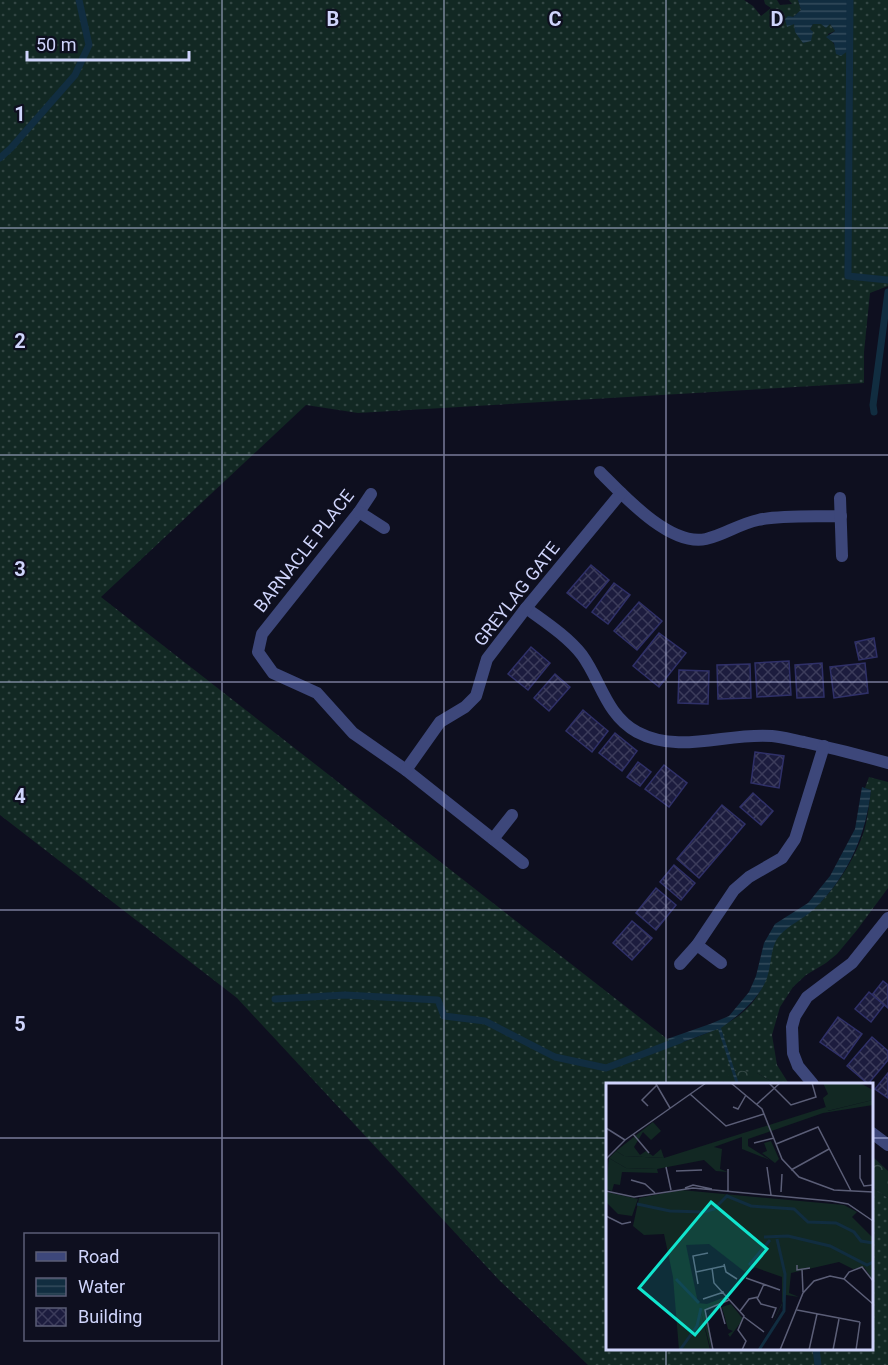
<svg xmlns="http://www.w3.org/2000/svg" width="888" height="1365" font-family="Roboto,sans-serif">
<style>
.grass{fill:url(#grass-dots)}
.forest{fill:url(#forest-crowns)}
.water{fill:url(#water-rules)}
.lines{fill:none;stroke-linecap:round;stroke-linejoin:round}
.stream{stroke:#112d40;stroke-width:7}
.building{fill:url(#building-cross-hatch);stroke:#2f3068;stroke-width:1.5}
.street{stroke:#3d477a;stroke-width:12}
.grid{fill:none;stroke:#cfd4fb;stroke-width:1.5;stroke-opacity:0.55}
.labels{text-anchor:middle;stroke-width:4.5;stroke-linejoin:round;paint-order:stroke}
.street-label{font-size:18px;fill:#cfd4fb;stroke:#0e0f1f}
.inset-river{fill:none;stroke:#112d40;stroke-width:3}
.inset-road{fill:none;stroke:#5b5e77;stroke-width:1.5}
.view{fill:#11e5ce;fill-opacity:0.15;stroke:#11e5ce;stroke-width:3}
.inset-edge{fill:none;stroke:#cfd4fb;stroke-width:3}
.grid-label{font-size:20px;text-anchor:middle;font-weight:bold;fill:#cfd4fb;stroke:#0e0f1f;stroke-width:4.5;stroke-linejoin:round;paint-order:stroke}
</style>
<defs>
<pattern id="grass-dots" width="8" height="8" patternUnits="userSpaceOnUse" patternTransform="scale(1.5)"><rect width="8" height="8" fill="#122823"/><path d="M2 2h.1M6 6h.1" fill="none" stroke="#334644" stroke-width="1.8" stroke-linecap="round"/></pattern>
<pattern id="forest-crowns" width="20" height="18" patternUnits="userSpaceOnUse" patternTransform="scale(1.5)"><rect width="20" height="18" fill="#122823"/><path d="M2 6a3 3 0 1 1 6 0M12 15a3 3 0 1 1 6 0" fill="none" stroke="#334644"/></pattern>
<pattern id="water-rules" width="6" height="5" patternUnits="userSpaceOnUse" patternTransform="scale(1.5)"><rect width="6" height="5" fill="#112d40"/><path d="M0 2.5h6" fill="none" stroke="#334b5c"/></pattern>
<pattern id="building-cross-hatch" width="8" height="8" patternUnits="userSpaceOnUse" patternTransform="scale(1.5)"><rect width="8" height="8" fill="#1c1c3e"/><path d="M0 0l8 8M0 8l8-8" fill="none" stroke="#3c3c5b"/></pattern>
</defs>
<rect width="100%" height="100%" fill="#0e0f1f"/>
<path class="grass" d="M0,0H744L753,6L761,16L771,8L765,4L764,0H777L780,5L792,4L789,0H798L801,10L793,17L795,28L810,29L813,24H830L835,31L828,34L835,46L849,49L848,0H888V286L870,293L864,352V383L358,413L306,405L101,597L675,1045C711,1032 751,1020 765,980C769,968 771,946 778,936C787,925 804,918 815,908C836,888 855,859 864,831C868,818 869,804 871,790L865,788L869,777L888,782V888L857,930L837,954L826,963L806,975L793,987L780,1007L772,1035L777,1065L789,1084H776L757,1073L722,1081L727,1084H608V1348H872V1187L888,1198V1365H588L499,1280L237,998L0,815Z"/>
<g class="forest">
<path d="M737,1070L757,1073L776,1084H727L721,1080Z"/>
<path d="M872,1156L888,1171V1198L872,1187Z"/>
</g>
<g class="water">
<path d="M798,0H848L849,50L841,56L836,54L834,43L826,37L835,31L830,24L826,28L821,24H813L810,29L813,32L811,41L803,43L795,32L794,24L787,27L785,19L788,16L793,17L801,10Z"/>
<path d="M862,787L871,790C866,836 847,878 813,910C803,919 789,925 780,935C770,946 772,964 767,978C759,999 739,1015 721,1028L739,1084H736L718,1029L675,1045L667,1039L710,1024L729,1016L749,992L756,976L764,943L775,924L808,903L830,876L855,829Z"/>
</g>
<g class="lines">
<g class="stream">
<path d="M850,0L848,276L888,280"/>
<path d="M0,158L11,148L75,75L89,45L79,0"/>
<path d="M874,412L873,405L888,292"/>
<path d="M275,999L345,995L438,1000L444,1016L485,1021L555,1057L606,1068L680,1040"/>
<path d="M816,1348L818,1365"/>
</g>
</g>
<g class="building">
<path d="M591,565L609,580L586,608L567,593Z"/>
<path d="M614,583L630,595L608,624L592,612Z"/>
<path d="M639,602L662,621L637,650L614,631Z"/>
<path d="M659,633L686,653L659,687L633,666Z"/>
<path d="M874,638L877,657L859,660L855,642Z"/>
<path d="M531,647L550,663L528,690L508,674Z"/>
<path d="M789,661L791,695L757,697L755,663Z"/>
<path d="M822,663L824,697L797,698L795,665Z"/>
<path d="M865,663L868,693L834,698L830,667Z"/>
<path d="M750,664L751,698L718,699L717,665Z"/>
<path d="M679,670L709,671L708,704L678,703Z"/>
<path d="M555,674L570,687L549,711L534,698Z"/>
<path d="M583,710L608,731L592,752L566,731Z"/>
<path d="M615,733L637,751L622,771L599,753Z"/>
<path d="M755,752L784,756L779,788L751,783Z"/>
<path d="M638,762L651,772L640,786L627,777Z"/>
<path d="M664,765L687,783L669,807L645,789Z"/>
<path d="M753,793L773,811L761,825L740,807Z"/>
<path d="M722,805L745,824L699,878L677,859Z"/>
<path d="M674,865L695,883L681,900L660,882Z"/>
<path d="M656,888L676,905L656,930L636,913Z"/>
<path d="M632,921L652,938L632,960L613,943Z"/>
<path d="M883,981L888,985V1008L872,995Z"/>
<path d="M869,992L884,1005L871,1022L855,1009Z"/>
<path d="M838,1017L862,1034L844,1059L820,1042Z"/>
<path d="M872,1037L888,1051V1060L868,1084L847,1066Z"/>
<path d="M888,1073V1098L875,1089Z"/>
</g>
<g class="lines">
<g class="street">
<path d="M600,472C623,495 670,547 706,539C724,535 739,524 758,520C780,515 817,517 841,516"/>
<path d="M371,494L359,512L262,634L258,652L273,673L317,693L353,733L406,770L523,863"/>
<path d="M840,498L842,556"/>
<path d="M359,512L384,528"/>
<path d="M526,608C545,622 567,636 582,655C601,681 606,715 637,732C680,755 727,732 772,736C783,737 793,740 804,742C832,748 860,755 888,763"/>
<path d="M406,770L440,722L465,707L476,696L487,659L526,608L621,493"/>
<path d="M493,839L512,815"/>
<path d="M697,945L721,963"/>
<path d="M680,964L697,945L734,890L749,877L782,858L795,839L824,746"/>
<path d="M813,1084L798,1066L793,1053L792,1027L795,1016L807,997L852,963L888,918"/>
<path d="M872,1133L888,1145"/>
</g>
</g>
<path class="grid" d="M222,0V1365M444,0V1365M666,0V1084M0,228H888M0,455H888M0,682H888M0,910H888M0,1138H608M872,1138H888M666,1348V1365"/>
<g class="labels">
<g class="street-label">
<text transform="translate(304 551) rotate(-52)" y="6">BARNACLE PLACE</text>
<text transform="translate(517 594) rotate(-52)" y="6">GREYLAG GATE</text>
</g>
</g>
<g transform="translate(606 1083)">
<rect width="267" height="267" fill="#0e0f1f"/>
<path d="M217,0H254L267,7V17L221,28L217,15L222,11ZM47,39L55,48L45,57L37,49L28,64L34,72L40,68L47,73L55,66L58,75L18,73L10,68ZM165,58L173,76L169,80L156,70L161,68L158,60ZM3,75L20,85L51,86L52,90L16,89L14,102L8,101L6,108L0,106ZM75,107L238,122L251,129L246,134L267,155V197L258,184L247,186L233,179L185,190L183,210L193,214L180,212L165,243L176,222V194L145,183L139,189L103,161L80,162L92,220L101,221L119,214L121,217L98,227L104,252L105,267L94,225L104,267H73L67,194L58,151L38,152L27,143L33,115ZM0,109L32,116L26,133L12,131L0,119ZM125,221L137,236L124,254L122,251L127,248L122,246L116,224Z" fill="#122823"/>
<path d="M267,17V22L217,30L142,56V63L164,77L136,66V54L108,64L116,66L114,86L122,89L110,88L98,77L51,86L20,85L3,75L10,68L18,73L58,75L220,24L222,28Z" fill="#122823"/>
<path class="inset-river" d="M31,121L64,128L98,129L108,126L121,113L145,123L188,126L202,139L230,140L248,149L255,158L267,160M158,154L182,153L224,163L261,182L267,179M148,185L144,181L164,157M70,196L93,220M74,267L91,243L95,225M153,267L178,228L179,191L171,156"/>
<path class="inset-road" d="M125,0L156,26L176,76L193,94L228,107L267,109M163,0L185,22L210,14L206,0M50,1L64,25M84,11L120,43L158,31M151,21L174,0M42,23L36,17L51,2M127,24L132,26L140,12M0,45L19,57M27,51L43,70M148,60L168,55M170,61L212,44L245,108M254,72V95L258,103L267,102M0,76L19,57L100,0M60,84L65,107M161,84L165,112M185,87L223,66M70,88L96,87M25,97L39,101L49,110M79,105L87,102L106,106M0,108L28,114L87,105L225,118L242,121L267,138M122,108V86M175,109L176,91M0,133L16,141L25,139M118,181L120,189L131,196M191,182V187L204,185M106,185L108,200L138,233L132,247L140,258L136,267M196,186L197,209M90,189L118,183M140,195L174,207M238,196L243,189L256,184L267,198M92,201L87,173L102,170M151,215L155,221L170,225L166,235M97,216L118,209M114,223L119,241M191,227L254,239M134,228L143,216L152,214L158,201M138,234L158,249M107,267L99,227L123,217M174,267L197,210L208,198L224,193L238,196L267,221M203,267L211,231M227,267L233,236M250,267L254,239"/>
<path class="view" d="M105,119L161,166L89,252L33,205Z"/>
<rect width="267" height="267" class="inset-edge"/>
</g>
<g class="grid-label">
<text x="333" y="26">B</text>
<text x="555" y="26">C</text>
<text x="777" y="26">D</text>
<text x="20" y="121">1</text>
<text x="20" y="348">2</text>
<text x="20" y="576">3</text>
<text x="20" y="803">4</text>
<text x="20" y="1031">5</text>
</g>
<rect x="24" y="1233" width="195" height="108" fill="#0e0f1f" stroke="#5b5e77" stroke-width="1.5"/>
<rect x="36" y="1252" width="30" height="9" fill="#3d477a" stroke="#5b5e77" stroke-width="1.5"/>
<text x="78" y="1263" font-size="18" fill="#cfd4fb">Road</text>
<rect x="36" y="1278" width="30" height="18" fill="url(#water-rules)" stroke="#5b5e77" stroke-width="1.5"/>
<text x="78" y="1293" font-size="18" fill="#cfd4fb">Water</text>
<rect x="36" y="1308" width="30" height="18" fill="url(#building-cross-hatch)" stroke="#5b5e77" stroke-width="1.5"/>
<text x="78" y="1323" font-size="18" fill="#cfd4fb">Building</text>
<path d="M27 51v9h162v-9" fill="none" stroke="#cfd4fb" stroke-width="3"/>
<text x="36" y="51" font-size="18" fill="#cfd4fb" stroke="#0e0f1f" stroke-width="4.5" paint-order="stroke">50 m</text>
</svg>
